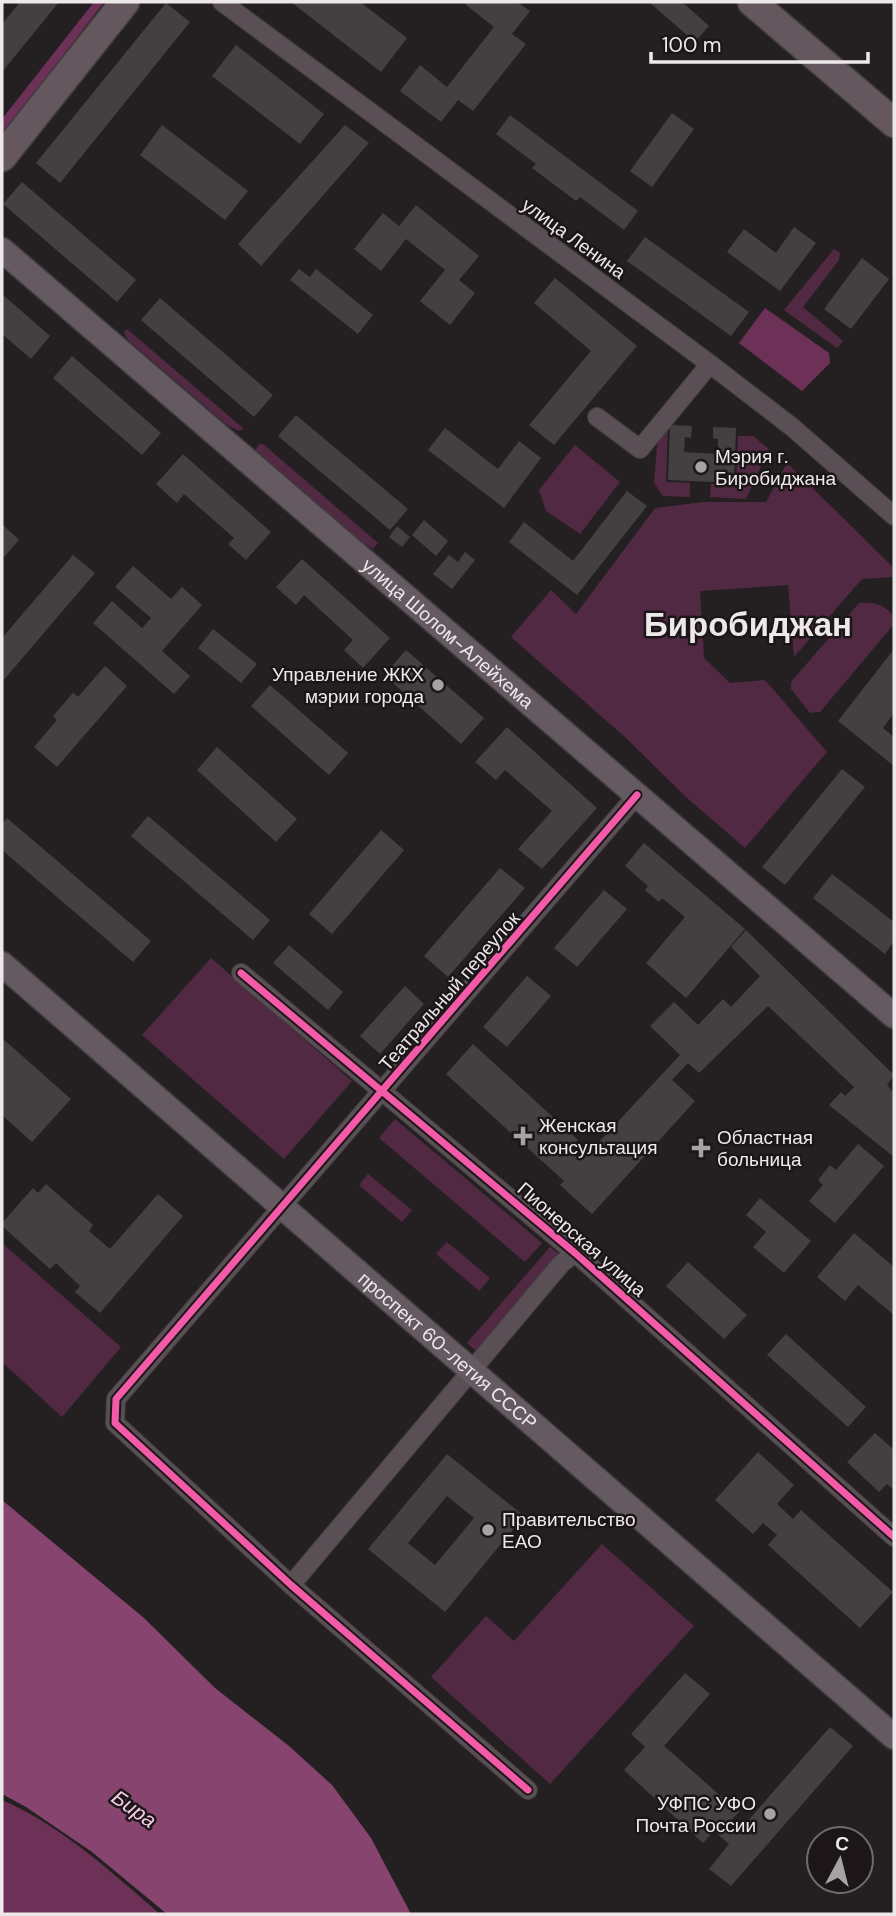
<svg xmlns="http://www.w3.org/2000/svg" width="896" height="1916" font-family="'DM Sans',sans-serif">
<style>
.green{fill:#522943}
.forest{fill:#6d3057}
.water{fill:#86446e}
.building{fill:#434041;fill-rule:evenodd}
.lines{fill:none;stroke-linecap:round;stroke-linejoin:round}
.minor-casing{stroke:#3f3d3e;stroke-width:20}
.secondary-casing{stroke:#3f3d3e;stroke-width:27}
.primary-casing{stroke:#3f3d3e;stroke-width:31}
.minor{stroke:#5a4f55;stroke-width:18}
.secondary{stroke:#655a61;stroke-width:24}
.primary{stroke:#64575e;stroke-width:28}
.cycleway-casing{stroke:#1c1619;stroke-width:11}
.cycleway{stroke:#f35aa7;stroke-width:7}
.poi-dot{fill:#a7a3a5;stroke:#1c1619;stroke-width:2.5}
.labels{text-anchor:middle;stroke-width:5;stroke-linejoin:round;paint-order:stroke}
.street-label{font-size:19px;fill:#ede9eb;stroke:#1c1619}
.poi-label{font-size:19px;fill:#ede9eb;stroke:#1c1619;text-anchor:start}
.water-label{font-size:21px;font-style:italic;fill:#f5cbe3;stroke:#1c1619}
.town-label{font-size:33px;font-weight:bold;fill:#ede9eb;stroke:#1c1619}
</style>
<rect width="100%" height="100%" fill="#242022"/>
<g class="green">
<path d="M834,249L840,253L839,260L803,307L843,341L837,348L784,310Z"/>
<path d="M127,329L244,429L239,431L227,425L128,340L124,332Z"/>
<path d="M668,423L666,482L690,483V497L663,496L654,483L658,433Z"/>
<path d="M738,436H753L769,449L746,499L710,497L711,484L736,485Z"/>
<path d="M259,444H263L378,543L373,549L353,537L255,451Z"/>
<path d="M575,445L620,482L580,534L546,511L539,490Z"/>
<path d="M787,463L894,568V577L862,579L794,657L788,585L700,591L704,658L730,683L765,680L827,752L745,848L686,797L626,738L511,637L551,590L576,614L655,508L704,502H766Z"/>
<path d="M859,603C874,602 883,604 894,616V624L820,712L810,713L791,689V682Z"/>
<path d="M211,958L352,1081L284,1159L142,1035Z"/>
<path d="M395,1119L542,1243L525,1262L379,1138Z"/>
<path d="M368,1174L412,1210L402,1222L359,1185Z"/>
<path d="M447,1242L490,1278L479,1291L436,1254Z"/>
<path d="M2,1243L121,1347L62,1417L2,1362Z"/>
<path d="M550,1247L559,1254L476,1351L467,1343Z"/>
<path d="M602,1544L694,1626L550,1784L431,1677L486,1616L514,1641Z"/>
</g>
<g class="forest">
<path d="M94,2H104L2,135V119Z"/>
<path d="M765,308L829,353L830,363L802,391L739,343Z"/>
<path d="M2,1800C62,1826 111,1872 160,1914H2Z"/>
</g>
<path class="water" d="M2,1500L144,1618L215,1688L289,1746L332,1785L371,1838L411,1914H167L92,1852L26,1807L2,1794Z"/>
<g class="building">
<path d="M20,2H59L2,72V24Z"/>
<path d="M291,2H360L407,38L381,72Z"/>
<path d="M467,2H517L530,11L512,34L526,44L473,111L458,100L441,122L400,91L420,65L447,87L494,27L465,4Z"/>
<path d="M649,2H682L709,26L695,42Z"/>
<path d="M166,3L190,22L60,183L36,163Z"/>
<path d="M236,45L324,114L300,144L212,76Z"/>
<path d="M672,113L694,129L652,187L630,171Z"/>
<path d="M510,115L638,211L624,230L580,197L576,201L532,168L536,164L496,134Z"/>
<path d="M162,125L248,191L225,220L140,155Z"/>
<path d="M345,125L369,143L261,266L238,244Z"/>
<path d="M22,182L136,280L117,302L3,204Z"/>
<path d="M416,205L479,256L459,280L475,293L450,325L420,301L445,270L406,239L381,271L354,249L383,213L399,226Z"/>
<path d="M794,227L816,243L780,291L727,252L744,229L776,253Z"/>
<path d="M645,237L749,312L731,336L627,261Z"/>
<path d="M862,258L889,279L851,329L824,309Z"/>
<path d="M299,269L310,277L316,269L373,315L358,334L290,280Z"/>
<path d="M555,278L637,346L554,445L529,425L591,351L534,303Z"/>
<path d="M2,294L50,336L31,359L2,334Z"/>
<path d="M160,298L273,395L254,417L141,320Z"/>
<path d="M72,356L161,433L142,455L53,378Z"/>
<path d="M296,415L408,509L390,530L278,436Z"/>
<path d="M670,425L692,426L691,438L685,437L684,452L718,454V439L713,438V427L736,428L734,483L668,480Z"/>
<path d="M445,428L498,469L519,441L541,458L504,508L428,450Z"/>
<path d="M183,454L271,532L246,560L228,544L234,538L184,494L177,503L156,484Z"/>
<path d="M627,491L647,506L577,595L509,542L524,522L573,561Z"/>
<path d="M424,520L448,541L436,556L412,535Z"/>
<path d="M2,524L19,540L2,559Z"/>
<path d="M397,526L410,537L402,547L389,537Z"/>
<path d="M465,552L475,560L452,589L433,574L449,555L458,562Z"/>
<path d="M73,555L95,573L2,682V638Z"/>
<path d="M302,559L390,638L363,668L344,650L353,640L304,595L296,605L276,587Z"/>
<path d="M133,566L171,599L182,587L202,605L162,651L190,676L174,694L93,623L112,601L142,628L151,618L115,587Z"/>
<path d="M213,629L257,664L241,683L198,648Z"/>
<path d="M894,649V713L883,728L894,737V766L838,721Z"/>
<path d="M406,650L484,718L461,744L384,675Z"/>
<path d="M105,666L127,686L57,767L34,747L57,720L53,716L73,693L78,697Z"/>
<path d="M270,685L348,753L329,775L251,706Z"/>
<path d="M507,727L597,808L542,869L518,849L552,811L505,770L496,780L475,762Z"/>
<path d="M217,747L297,819L276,842L197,770Z"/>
<path d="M842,769L865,787L785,885L762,867Z"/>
<path d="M148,816L270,920L253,940L131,836Z"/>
<path d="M7,818L151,941L133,962L2,850V824Z"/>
<path d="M381,830L404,850L332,934L309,914Z"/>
<path d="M644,843L745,929L686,998L646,963L685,917L662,898L659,902L645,890L648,886L625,866Z"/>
<path d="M500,868L525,888L448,977L424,956Z"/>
<path d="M832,874L894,922V941L885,954L813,898Z"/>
<path d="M604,890L627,909L577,967L554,948Z"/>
<path d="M746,930L894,1075L887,1085L894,1093V1157L829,1105L841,1092L845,1096L854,1087L768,1006L699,1073L688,1063L672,1080L695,1101L592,1214L560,1185L564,1181L446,1074L473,1044L578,1140L572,1147L584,1158L680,1055L650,1026L674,1002L698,1025L723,999L731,1007L760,976L731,947Z"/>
<path d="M289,945L343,992L328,1010L273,963Z"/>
<path d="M527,976L551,996L507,1047L483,1027Z"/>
<path d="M405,986L424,1004L380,1054L360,1036Z"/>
<path d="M2,1038L71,1099L32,1142L2,1115Z"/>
<path d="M858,1144L884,1166L835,1223L809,1201L823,1185L818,1180L830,1165L836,1170Z"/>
<path d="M46,1184L93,1225L89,1231L110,1249L158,1194L183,1216L100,1313L75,1292L80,1286L56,1263L50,1269L2,1226V1223L33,1188L38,1193Z"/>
<path d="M760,1198L811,1241L784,1273L753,1247L766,1232L746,1215Z"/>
<path d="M854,1233L894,1267V1315L858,1285L845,1301L817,1277Z"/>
<path d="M688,1262L747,1315L724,1339L666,1286Z"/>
<path d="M786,1334L866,1407L848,1427L767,1355Z"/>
<path d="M875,1433L894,1450V1490L887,1484L879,1492L847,1462Z"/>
<path d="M758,1452L794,1485L777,1504L793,1519L801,1510L893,1592L860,1628L768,1545L777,1535L763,1523L753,1534L715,1500Z"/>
<path d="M447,1454L524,1516L445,1612L368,1549ZM447,1496L474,1518L435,1565L408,1543Z"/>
<path d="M685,1673L710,1694L664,1746L739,1812L728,1823L738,1832L830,1727L853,1746L731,1886L709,1869L729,1844L714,1831L703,1843L624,1770L645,1747L631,1734Z"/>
</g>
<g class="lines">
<g class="minor-casing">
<g id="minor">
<path d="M222,2L710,364L792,427L894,516"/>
<path d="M597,417L640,449L710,364"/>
<path d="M241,973L575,1253L894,1537"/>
<path d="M291,1585L561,1264L575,1253"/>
<path d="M528,1790L291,1585L115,1423L116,1399L637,795"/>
</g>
</g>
<g class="secondary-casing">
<g id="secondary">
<path id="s1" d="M2,250L894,1016"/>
<path id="s2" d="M2,964L894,1737"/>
</g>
</g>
<g class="primary-casing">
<g id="primary">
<path d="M752,2L894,123"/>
<path d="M2,157L125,2"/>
</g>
</g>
<use href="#minor" class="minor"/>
<use href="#secondary" class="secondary"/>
<use href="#primary" class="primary"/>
<g class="cycleway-casing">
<g id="cycleway">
<path d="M241,973L575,1253L894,1537"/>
<path d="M528,1790L291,1585L115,1423L116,1399L637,795"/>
</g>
</g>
<use href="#cycleway" class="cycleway"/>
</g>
<g class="poi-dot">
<circle cx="701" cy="467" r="7"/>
<circle cx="438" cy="685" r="7"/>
<path d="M519.5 1125.5h7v7h7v7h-7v7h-7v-7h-7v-7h7z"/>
<path d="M697.5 1137.5h7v7h7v7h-7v7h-7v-7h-7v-7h7z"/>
<circle cx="488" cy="1530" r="7"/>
<circle cx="770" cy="1814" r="7"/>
</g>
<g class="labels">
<g class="street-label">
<text transform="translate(574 238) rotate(36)" y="7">улица Ленина</text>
<text dy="7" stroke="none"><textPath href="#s1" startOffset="588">улица Шолом-Алейхема</textPath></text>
<text transform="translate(449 991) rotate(-49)" y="7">Театральный переулок</text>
<text transform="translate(582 1239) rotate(41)" y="7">Пионерская улица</text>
<text dy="7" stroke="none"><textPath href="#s2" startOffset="590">проспект 60-летия СССР</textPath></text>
</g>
<g class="poi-label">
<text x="715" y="463">Мэрия г.<tspan x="715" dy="22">Биробиджана</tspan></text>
<text x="424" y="681" text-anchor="end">Управление ЖКХ<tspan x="424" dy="22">мэрии города</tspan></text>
<text x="539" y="1132">Женская<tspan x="539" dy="22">консультация</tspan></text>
<text x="717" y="1144">Областная<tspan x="717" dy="22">больница</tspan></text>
<text x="502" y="1526">Правительство<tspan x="502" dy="22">ЕАО</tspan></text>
<text x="756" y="1810" text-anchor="end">УФПС УФО<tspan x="756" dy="22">Почта России</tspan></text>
</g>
<g class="water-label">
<text transform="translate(134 1809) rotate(35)" y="7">Бира</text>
</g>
<g class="town-label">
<text x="748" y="636">Биробиджан</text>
</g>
</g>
<rect width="896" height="1916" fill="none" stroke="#ede9eb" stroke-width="7"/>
<g transform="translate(840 1860) rotate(7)"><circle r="33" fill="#1c1619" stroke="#706a6d" stroke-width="2"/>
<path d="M0-5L12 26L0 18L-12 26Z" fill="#a7a3a5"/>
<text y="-10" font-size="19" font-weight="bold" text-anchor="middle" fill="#ede9eb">С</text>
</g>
<path d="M651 52v10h217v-10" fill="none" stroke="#ede9eb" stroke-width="3.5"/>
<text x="662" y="52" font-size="21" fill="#ede9eb" stroke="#1c1619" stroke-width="5" paint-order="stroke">100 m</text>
</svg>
